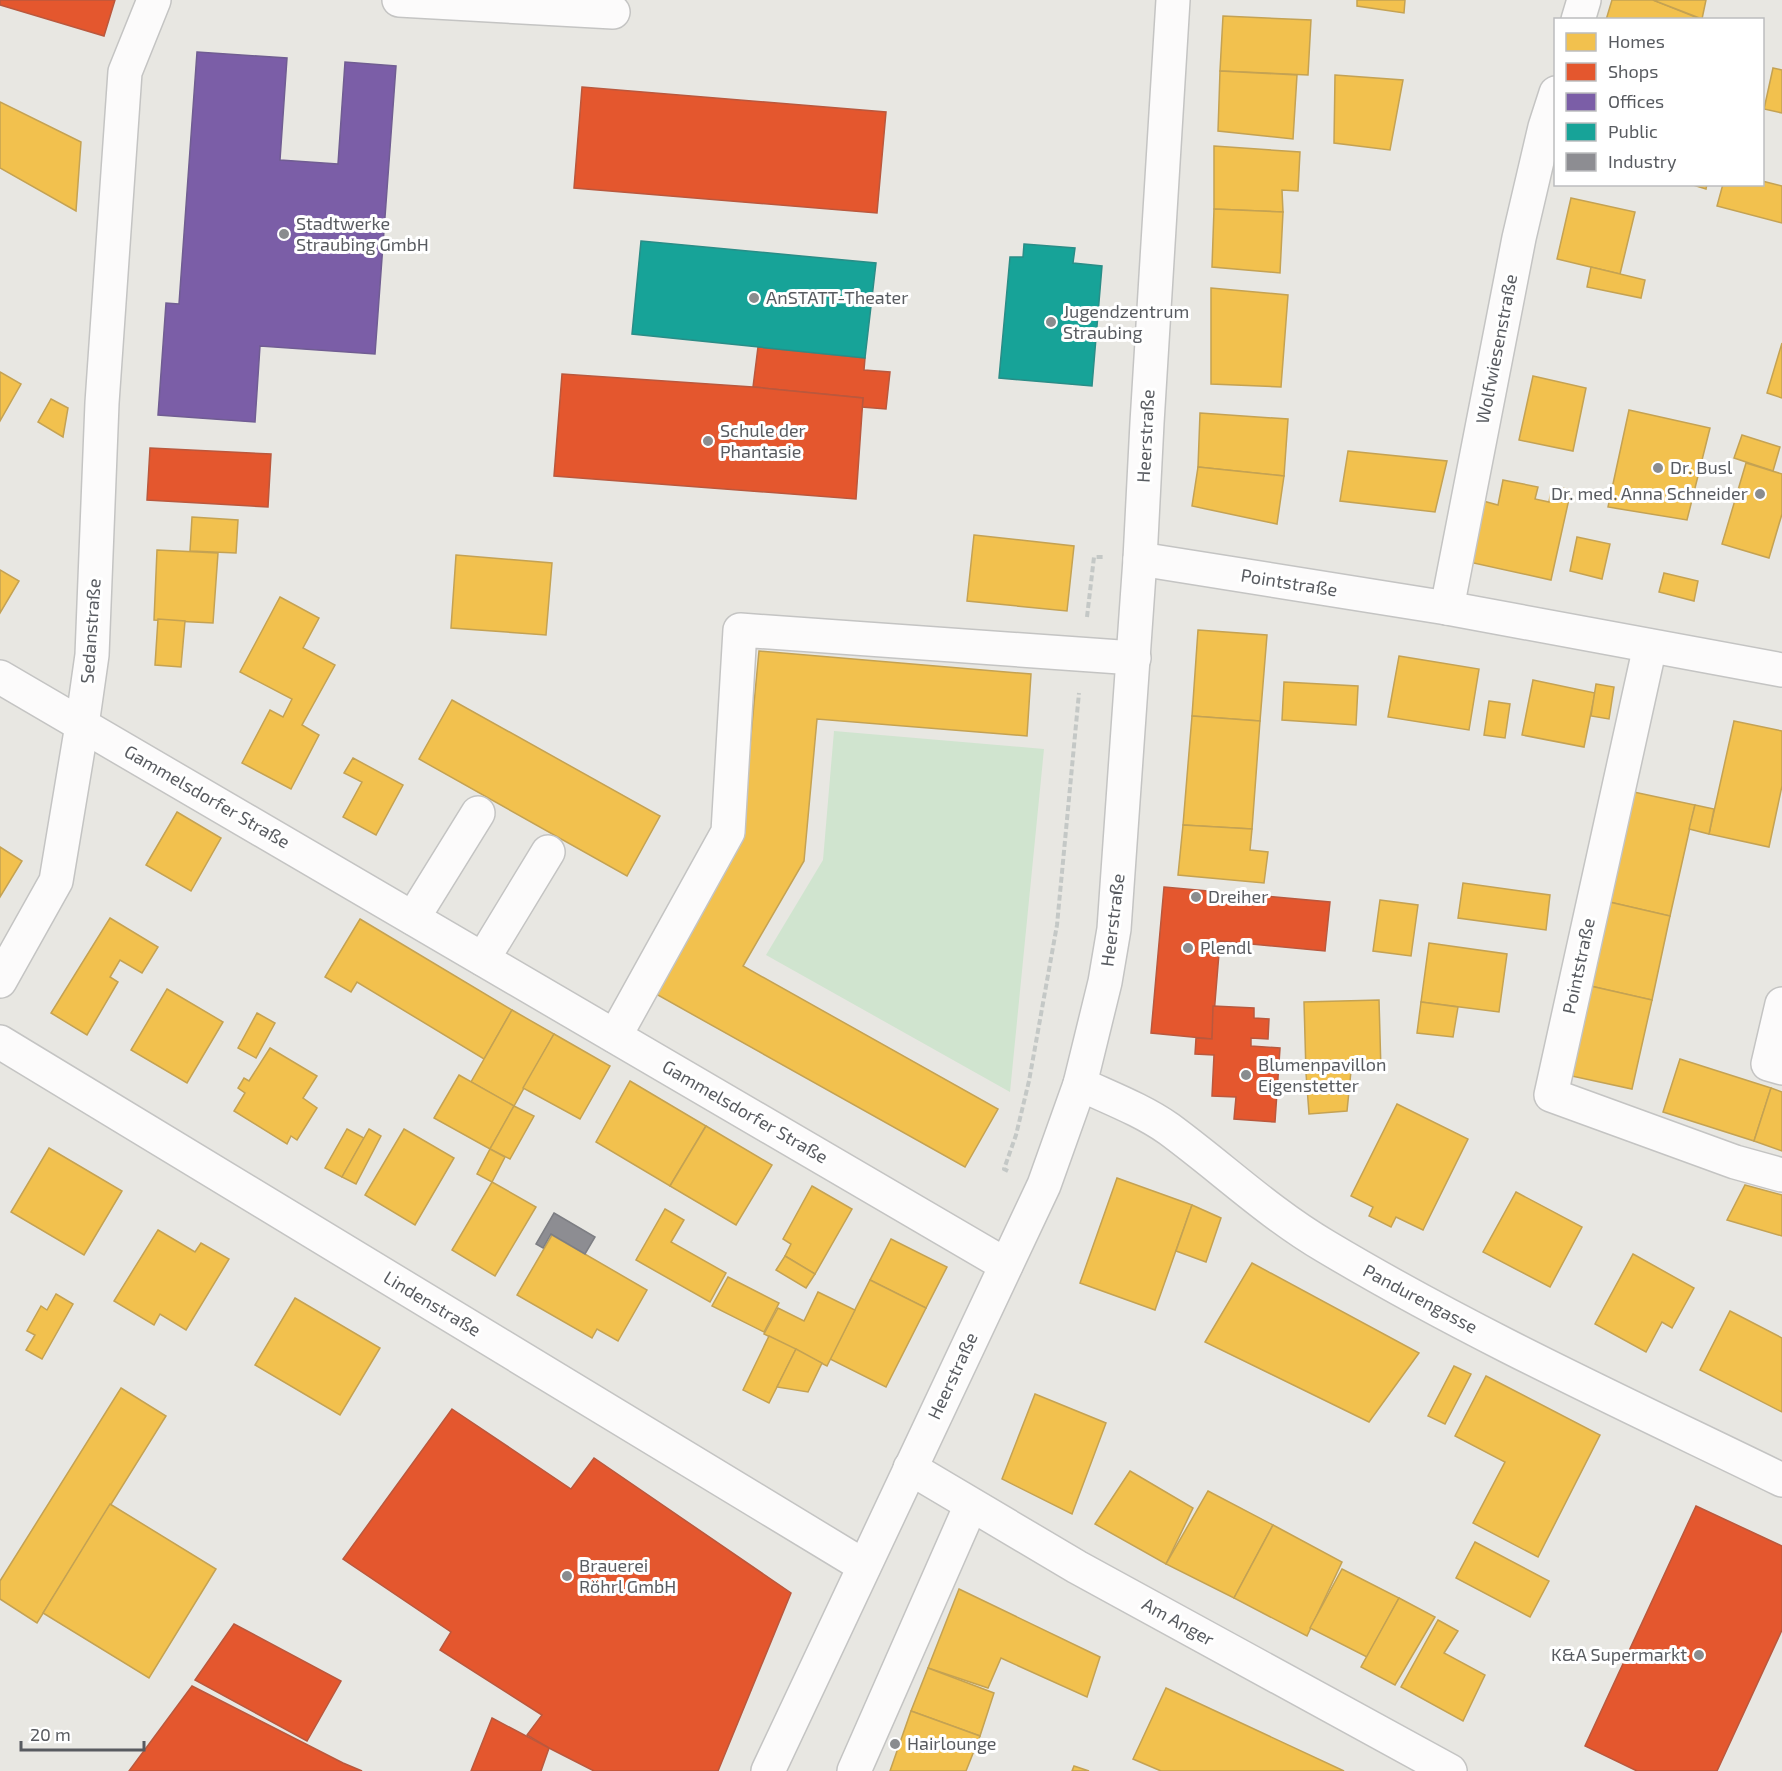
<svg xmlns="http://www.w3.org/2000/svg" width="1782" height="1771" font-family="'Exo 2',sans-serif">
<style>
.green{fill:#d0e4cf}
.homes{fill:#f2c14e;stroke:#c4a253;stroke-width:1.5}
.shops{fill:#e4572e;stroke:#ba583d;stroke-width:1.5}
.offices{fill:#7b5ea7;stroke:#705d92;stroke-width:1.5}
.public{fill:#17a398;stroke:#2a8d87;stroke-width:1.5}
.industry{fill:#8d8d92;stroke:#7d7e83;stroke-width:1.5}
.lines{fill:none;stroke-linecap:round;stroke-linejoin:round}
.minor-casing{stroke:#c4c4c3;stroke-width:36}
.path{stroke:#c4c8c6;stroke-width:4;stroke-dasharray:6 3;stroke-linecap:butt}
.minor{stroke:#fcfbfb;stroke-width:33}
.poi-dot{fill:#8a8c8e;stroke:#fff;stroke-width:2}
.labels{text-anchor:middle;stroke-width:6;stroke-linejoin:round;paint-order:stroke}
.poi-label{font-size:18px;fill:#585b60;stroke:#fff;text-anchor:start}
.street-label{font-size:18px;fill:#585b60;stroke:#fff}
</style>
<rect width="100%" height="100%" fill="#e8e7e2"/>
<path class="green" d="M834,731L1044,749L1010,1092L766,955L823,860Z"/>
<g class="homes">
<path d="M1357,0H1405L1404,13L1357,6Z"/>
<path d="M1612,0H1653L1703,20H1606Z"/>
<path d="M1653,0H1706L1702,19Z"/>
<path d="M1223,16L1311,20L1308,75L1220,71Z"/>
<path d="M1773,68L1782,70V113L1764,109Z"/>
<path d="M1220,71L1297,75L1293,139L1218,131Z"/>
<path d="M1335,75L1403,80L1390,150L1334,143Z"/>
<path d="M0,102L81,142L76,211L0,168Z"/>
<path d="M1214,146L1300,152L1298,191L1282,190L1283,212L1214,209Z"/>
<path d="M1762,181L1782,186V223L1717,206L1723,184H1762Z"/>
<path d="M1690,184H1707L1706,189Z"/>
<path d="M1571,198L1635,212L1620,274L1557,259Z"/>
<path d="M1214,209L1283,212L1280,273L1212,267Z"/>
<path d="M1591,267L1645,280L1641,298L1587,287Z"/>
<path d="M1211,288L1288,295L1281,387L1211,384Z"/>
<path d="M1782,343V398L1767,393Z"/>
<path d="M0,372L21,384L0,421Z"/>
<path d="M1533,376L1586,388L1573,451L1519,440Z"/>
<path d="M51,399L68,408L63,437L38,422Z"/>
<path d="M1629,410L1710,428L1687,520L1608,507Z"/>
<path d="M1200,413L1288,419L1284,476L1198,467Z"/>
<path d="M1742,435L1780,447L1773,471L1734,458Z"/>
<path d="M1348,451L1447,461L1435,512L1340,501Z"/>
<path d="M1746,463L1782,474V514L1769,558L1722,544Z"/>
<path d="M1198,467L1284,476L1277,524L1192,506Z"/>
<path d="M1503,480L1538,487L1535,499L1549,502L1552,486L1571,490L1551,580L1469,562L1483,501L1498,505Z"/>
<path d="M192,517L238,520L236,553L190,551Z"/>
<path d="M974,535L1074,546L1067,611L967,601Z"/>
<path d="M1577,537L1610,544L1602,579L1570,571Z"/>
<path d="M157,550L218,553L213,623L154,620Z"/>
<path d="M456,555L552,563L546,635L451,628Z"/>
<path d="M0,570L19,581L0,613Z"/>
<path d="M1664,573L1698,581L1694,601L1659,592Z"/>
<path d="M280,597L319,618L303,648L335,665L302,725L319,735L291,789L242,763L270,710L283,717L292,699L240,672Z"/>
<path d="M158,619L185,621L181,667L155,665Z"/>
<path d="M1198,630L1267,635L1260,721L1192,716Z"/>
<path d="M759,651L1031,674L1027,736L817,719L804,861L743,966L998,1109L965,1167L656,994L741,840Z"/>
<path d="M1399,656L1479,669L1469,730L1388,717Z"/>
<path d="M1533,680L1595,693L1584,747L1522,735Z"/>
<path d="M1284,682L1358,686L1356,725L1282,720Z"/>
<path d="M1596,684L1614,687L1609,719L1591,716Z"/>
<path d="M452,700L660,816L627,876L419,759Z"/>
<path d="M1489,701L1510,704L1505,738L1484,735Z"/>
<path d="M1192,716L1260,721L1252,829L1183,825Z"/>
<path d="M1734,721L1782,731V786L1769,847L1709,834Z"/>
<path d="M353,758L403,785L376,835L343,817L362,782L344,773Z"/>
<path d="M1629,791L1695,805L1670,916L1605,901Z"/>
<path d="M1695,805L1714,809L1709,834L1689,829Z"/>
<path d="M177,812L221,838L191,891L146,865Z"/>
<path d="M1183,825L1252,829L1250,850L1268,852L1264,883L1178,875Z"/>
<path d="M0,847L22,861L0,897Z"/>
<path d="M1463,883L1550,895L1546,930L1458,918Z"/>
<path d="M1380,900L1418,905L1411,956L1373,951Z"/>
<path d="M1605,901L1670,916L1652,1000L1586,985Z"/>
<path d="M110,918L158,947L142,973L120,960L110,977L118,982L87,1035L51,1013Z"/>
<path d="M360,919L512,1010L484,1059L357,982L351,992L325,977Z"/>
<path d="M1429,943L1507,954L1499,1012L1421,1002Z"/>
<path d="M1586,985L1652,1000L1632,1089L1567,1075Z"/>
<path d="M167,989L223,1022L187,1083L131,1050Z"/>
<path d="M1379,1000L1381,1071L1306,1073L1304,1002Z"/>
<path d="M1421,1002L1458,1007L1453,1037L1417,1033Z"/>
<path d="M512,1010L554,1034L514,1106L471,1082Z"/>
<path d="M257,1013L275,1023L256,1058L238,1048Z"/>
<path d="M554,1034L610,1066L580,1119L523,1088Z"/>
<path d="M270,1048L317,1076L303,1098L317,1108L297,1140L291,1136L287,1144L234,1111L245,1093L238,1088L244,1078L249,1081Z"/>
<path d="M1680,1059L1771,1088L1754,1141L1663,1112Z"/>
<path d="M1351,1071L1347,1111L1309,1114L1306,1073Z"/>
<path d="M459,1075L514,1106L490,1149L434,1118Z"/>
<path d="M630,1081L706,1126L670,1186L596,1142Z"/>
<path d="M1771,1088L1782,1092V1151L1754,1141Z"/>
<path d="M1397,1104L1468,1139L1423,1230L1396,1217L1391,1227L1369,1216L1373,1207L1351,1196Z"/>
<path d="M514,1106L534,1116L510,1159L490,1149Z"/>
<path d="M706,1126L772,1165L736,1225L670,1186Z"/>
<path d="M347,1129L364,1138L342,1177L325,1168Z"/>
<path d="M369,1129L381,1136L356,1184L342,1177Z"/>
<path d="M404,1129L454,1158L415,1225L365,1195Z"/>
<path d="M49,1148L122,1191L84,1255L11,1212Z"/>
<path d="M490,1149L505,1157L492,1182L477,1174Z"/>
<path d="M1117,1178L1192,1205L1155,1310L1080,1283Z"/>
<path d="M492,1182L536,1207L495,1276L452,1250Z"/>
<path d="M1745,1185L1782,1195V1236L1727,1220Z"/>
<path d="M812,1186L852,1209L815,1274L785,1256L791,1244L783,1239Z"/>
<path d="M1516,1192L1582,1227L1550,1287L1483,1252Z"/>
<path d="M1192,1205L1221,1218L1206,1262L1176,1251Z"/>
<path d="M665,1209L684,1220L671,1242L726,1273L710,1302L636,1260Z"/>
<path d="M158,1230L195,1252L201,1243L229,1259L186,1330L160,1314L154,1325L114,1301Z"/>
<path d="M552,1235L647,1290L618,1341L597,1329L592,1338L517,1295Z"/>
<path d="M891,1239L947,1267L926,1308L870,1280Z"/>
<path d="M1633,1254L1694,1288L1672,1328L1662,1322L1646,1352L1595,1324Z"/>
<path d="M785,1256L815,1274L806,1288L776,1270Z"/>
<path d="M1252,1263L1419,1353L1369,1422L1205,1342Z"/>
<path d="M728,1277L779,1303L764,1332L712,1306Z"/>
<path d="M870,1280L926,1308L886,1387L830,1359Z"/>
<path d="M818,1292L855,1310L827,1366L764,1334L778,1308L804,1321Z"/>
<path d="M56,1294L73,1304L42,1359L26,1350L35,1335L27,1331L41,1306L47,1310Z"/>
<path d="M295,1298L380,1348L340,1415L255,1365Z"/>
<path d="M1730,1311L1782,1338V1412L1700,1370Z"/>
<path d="M769,1336L796,1349L769,1403L743,1390Z"/>
<path d="M796,1349L822,1363L808,1392L777,1387Z"/>
<path d="M1454,1366L1471,1374L1445,1424L1428,1416Z"/>
<path d="M1486,1376L1600,1435L1538,1557L1473,1523L1505,1462L1455,1436Z"/>
<path d="M121,1388L166,1416L37,1623L0,1599V1581Z"/>
<path d="M1035,1394L1106,1423L1072,1514L1002,1479Z"/>
<path d="M1130,1471L1193,1508L1166,1564L1095,1524Z"/>
<path d="M1208,1491L1273,1525L1234,1598L1166,1564Z"/>
<path d="M110,1504L216,1569L149,1678L43,1613Z"/>
<path d="M1273,1525L1342,1562L1307,1636L1234,1598Z"/>
<path d="M1475,1542L1549,1581L1530,1617L1456,1578Z"/>
<path d="M1342,1569L1399,1598L1367,1657L1310,1628Z"/>
<path d="M959,1589L1100,1657L1087,1697L1001,1658L988,1688L928,1668Z"/>
<path d="M1399,1598L1435,1617L1395,1685L1361,1667Z"/>
<path d="M1438,1620L1458,1631L1444,1653L1485,1675L1463,1721L1401,1687Z"/>
<path d="M928,1668L994,1693L980,1736L911,1711Z"/>
<path d="M1166,1688L1344,1771H1161L1133,1759Z"/>
<path d="M911,1711L980,1736L966,1771H890Z"/>
<path d="M1074,1766L1089,1771H1072Z"/>
</g>
<g class="shops">
<path d="M0,0H115L104,36L0,5Z"/>
<path d="M582,87L886,112L877,213L574,188Z"/>
<path d="M758,347L865,358L864,370L890,372L886,409L862,407L863,398L753,387Z"/>
<path d="M562,374L753,387L863,398L856,499L554,476Z"/>
<path d="M150,448L271,454L268,507L147,500Z"/>
<path d="M1164,887L1330,902L1325,951L1220,941L1212,1039L1151,1033Z"/>
<path d="M1213,1006L1254,1008V1018L1269,1019L1268,1039L1251,1038V1046L1280,1048L1275,1122L1234,1119L1236,1097L1212,1096L1214,1055L1195,1054L1196,1038L1212,1039Z"/>
<path d="M452,1409L571,1489L594,1458L791,1593L718,1771H594L549,1748L527,1735L542,1715L440,1650L451,1632L343,1559Z"/>
<path d="M1696,1506L1782,1546V1630L1717,1771H1637L1585,1746Z"/>
<path d="M234,1624L341,1681L307,1741L195,1680Z"/>
<path d="M192,1686L343,1763L362,1771H129Z"/>
<path d="M492,1718L549,1748L541,1771H471Z"/>
</g>
<path class="offices" d="M197,52L287,58L280,160L338,164L345,62L396,66L375,354L260,346L255,422L158,415L166,303L179,304Z"/>
<g class="public">
<path d="M641,241L876,263L865,358L632,334Z"/>
<path d="M1024,244L1075,248L1073,263L1102,266L1092,386L999,378L1010,257H1023Z"/>
</g>
<path class="industry" d="M554,1213L595,1237L585,1254L551,1234L543,1248L536,1244Z"/>
<g class="lines">
<g class="minor-casing">
<g id="minor">
<path d="M399,0L613,12"/>
<path d="M1578,20L1584,0"/>
<path d="M1140,559L1447,608L1782,670"/>
<path d="M1447,608L1519,238L1545,127L1556,93"/>
<path d="M1650,646L1551,1095L1735,1162L1782,1175"/>
<path d="M0,677L1006,1265"/>
<path d="M413,918L478,813"/>
<path d="M483,959L548,852"/>
<path d="M0,981L56,881L82,725L92,655L102,403L125,72L154,0"/>
<path d="M1782,1004L1768,1064L1782,1068"/>
<path d="M615,1036L728,832L740,630L1134,658"/>
<path d="M0,1042L864,1566"/>
<path d="M1080,1084C1110,1098 1142,1110 1169,1129C1222,1168 1269,1213 1325,1246C1472,1334 1628,1405 1782,1480"/>
<path d="M910,1468L1077,1567L1450,1771"/>
<path d="M768,1771L1044,1185L1080,1084L1105,982L1114,929L1140,559L1147,423L1173,0"/>
<path d="M854,1771L971,1505"/>
</g>
</g>
<g class="path">
<path d="M1087,617L1094,557H1104"/>
<path d="M1008,1171L1004,1169L1016,1135L1029,1081L1057,925L1079,693"/>
</g>
<use href="#minor" class="minor"/>
</g>
<g class="poi-dot">
<circle cx="284" cy="234" r="6"/>
<circle cx="754" cy="298" r="6"/>
<circle cx="1051" cy="322" r="6"/>
<circle cx="708" cy="441" r="6"/>
<circle cx="1658" cy="468" r="6"/>
<circle cx="1760" cy="494" r="6"/>
<circle cx="1196" cy="897" r="6"/>
<circle cx="1188" cy="948" r="6"/>
<circle cx="1246" cy="1075" r="6"/>
<circle cx="567" cy="1576" r="6"/>
<circle cx="1699" cy="1655" r="6"/>
<circle cx="895" cy="1744" r="6"/>
</g>
<g class="labels">
<g class="poi-label">
<text x="296" y="230">Stadtwerke<tspan x="296" dy="21">Straubing GmbH</tspan></text>
<text x="766" y="304">AnSTATT-Theater</text>
<text x="1063" y="318">Jugendzentrum<tspan x="1063" dy="21">Straubing</tspan></text>
<text x="720" y="437">Schule der<tspan x="720" dy="21">Phantasie</tspan></text>
<text x="1670" y="474">Dr. Busl</text>
<text x="1748" y="500" text-anchor="end">Dr. med. Anna Schneider</text>
<text x="1208" y="903">Dreiher</text>
<text x="1200" y="954">Plendl</text>
<text x="1258" y="1071">Blumenpavillon<tspan x="1258" dy="21">Eigenstetter</tspan></text>
<text x="579" y="1572">Brauerei<tspan x="579" dy="21">Röhrl GmbH</tspan></text>
<text x="1687" y="1661" text-anchor="end">K&amp;A Supermarkt</text>
<text x="907" y="1750">Hairlounge</text>
</g>
<g class="street-label">
<text transform="translate(1497 349) rotate(-79)" y="6">Wolfwiesenstraße</text>
<text transform="translate(1146 436) rotate(-87)" y="6">Heerstraße</text>
<text transform="translate(1289 583) rotate(9)" y="6">Pointstraße</text>
<text transform="translate(91 631) rotate(-86)" y="6">Sedanstraße</text>
<text transform="translate(207 797) rotate(30)" y="6">Gammelsdorfer Straße</text>
<text transform="translate(1113 920) rotate(-83)" y="6">Heerstraße</text>
<text transform="translate(1579 966) rotate(-78)" y="6">Pointstraße</text>
<text transform="translate(745 1112) rotate(30)" y="6">Gammelsdorfer Straße</text>
<text transform="translate(1420 1299) rotate(28)" y="6">Pandurengasse</text>
<text transform="translate(432 1304) rotate(31)" y="6">Lindenstraße</text>
<text transform="translate(953 1376) rotate(-65)" y="6">Heerstraße</text>
<text transform="translate(1178 1622) rotate(29)" y="6">Am Anger</text>
</g>
</g>
<rect x="1554" y="18" width="210" height="168" fill="#ffffff" stroke="#bcbdbf" stroke-width="1.5"/>
<rect x="1566" y="33" width="30" height="18" fill="#f2c14e" stroke="#bcbdbf" stroke-width="1.5"/>
<text x="1608" y="48" font-size="18" fill="#585b60">Homes</text>
<rect x="1566" y="63" width="30" height="18" fill="#e4572e" stroke="#bcbdbf" stroke-width="1.5"/>
<text x="1608" y="78" font-size="18" fill="#585b60">Shops</text>
<rect x="1566" y="93" width="30" height="18" fill="#7b5ea7" stroke="#bcbdbf" stroke-width="1.5"/>
<text x="1608" y="108" font-size="18" fill="#585b60">Offices</text>
<rect x="1566" y="123" width="30" height="18" fill="#17a398" stroke="#bcbdbf" stroke-width="1.5"/>
<text x="1608" y="138" font-size="18" fill="#585b60">Public</text>
<rect x="1566" y="153" width="30" height="18" fill="#8d8d92" stroke="#bcbdbf" stroke-width="1.5"/>
<text x="1608" y="168" font-size="18" fill="#585b60">Industry</text>
<path d="M21 1741v9h123v-9" fill="none" stroke="#585b60" stroke-width="3"/>
<text x="30" y="1741" font-size="18" fill="#585b60" stroke="#ffffff" stroke-width="4.5" paint-order="stroke">20 m</text>
</svg>
